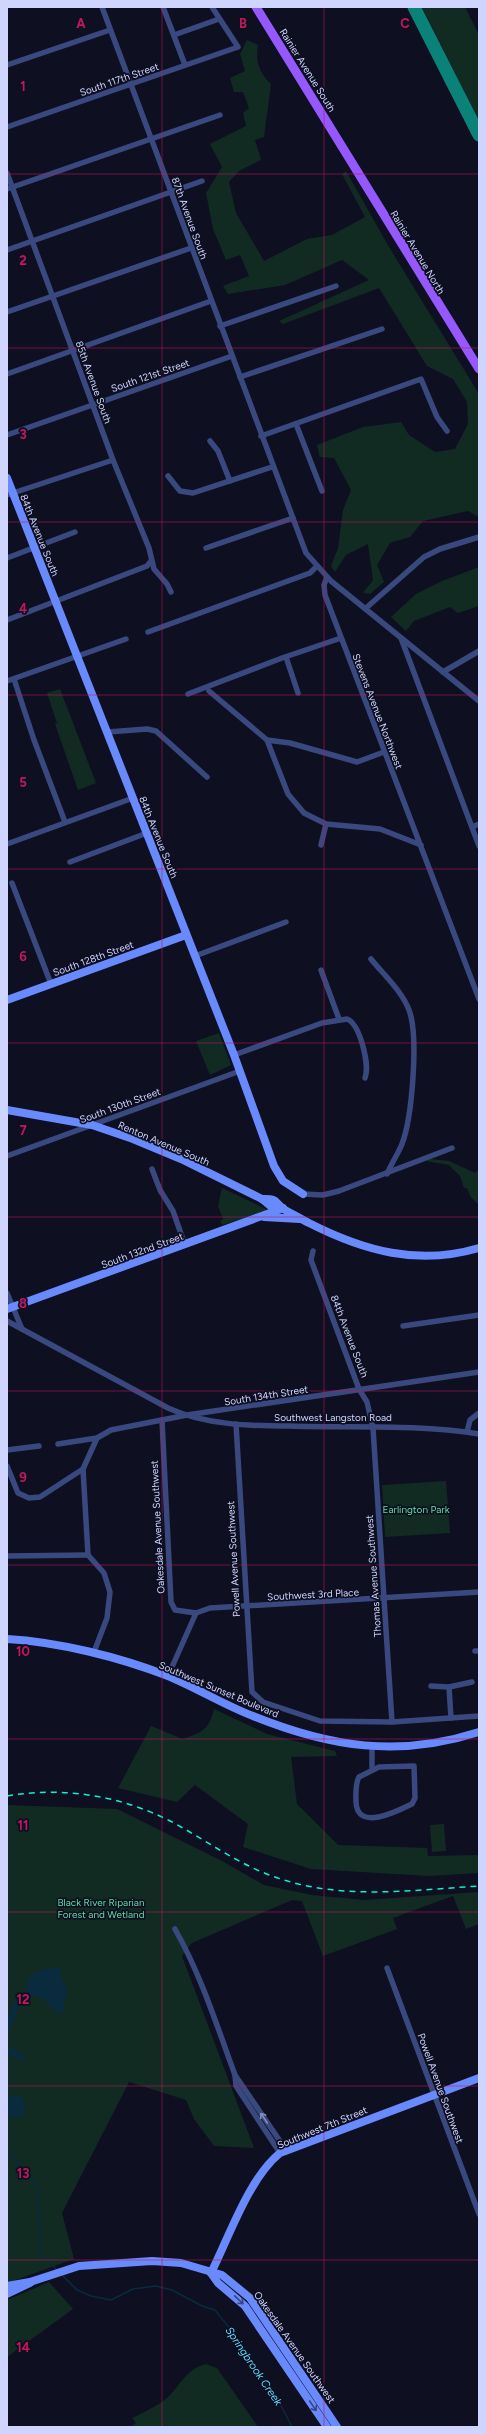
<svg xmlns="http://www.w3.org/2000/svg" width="486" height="2434" font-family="Figtree,sans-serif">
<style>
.green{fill:#112b23}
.water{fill:#0a2a3e}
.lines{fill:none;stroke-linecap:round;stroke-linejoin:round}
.stream{stroke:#0a2a3e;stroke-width:1.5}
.taxiway{stroke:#0a8278;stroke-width:13}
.street{stroke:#39497f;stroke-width:5.5}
.secondary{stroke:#688afc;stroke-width:8}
.primary{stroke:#9558fc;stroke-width:9}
.rail{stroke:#05f4cf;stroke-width:1.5;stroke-dasharray:6 5;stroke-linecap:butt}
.oneway{stroke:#848fbe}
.oneway2{stroke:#364684}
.grid{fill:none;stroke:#c2185b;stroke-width:1;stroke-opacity:0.55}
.labels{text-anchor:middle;stroke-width:3.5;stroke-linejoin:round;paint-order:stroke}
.street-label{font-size:10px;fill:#cfd5fe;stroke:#0e0f21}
.park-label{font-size:10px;fill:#5cdd9c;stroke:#0e0f21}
.water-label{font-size:11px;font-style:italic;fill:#5fdbfc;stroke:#0e0f21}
.grid-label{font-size:13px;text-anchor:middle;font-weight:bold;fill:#c2185b;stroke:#0e0f21;stroke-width:3.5;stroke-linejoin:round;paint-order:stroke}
</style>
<rect width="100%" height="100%" fill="#0e0f21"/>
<g class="green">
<path d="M422,7H465L479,35V121Z"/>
<path d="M247,40L258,45C255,60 259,73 271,84L264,137L255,140L261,160L239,171L229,182L236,213L264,261L307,239L332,235L365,217L342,174L346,171L389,247L479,394V517L468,511L423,521L410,537L390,543L377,565L384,582L370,594L363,593L373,580L368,544L346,555L335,572L331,566L338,548L343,510L351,490L334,458L320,457L317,445L363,427L401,422L409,435L435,452L455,449L468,424L467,402L453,379L427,366L379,288L283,324L279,321L369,280L342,260L285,285L228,294L223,286L249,276L240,255L226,260L213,229L206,193L222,167L210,144L246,126L243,113L249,108L243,92H234L230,78L245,71L240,54Z"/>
<path d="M479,567V606L458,613L450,607L414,621L406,631L391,617L416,594L442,581Z"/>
<path d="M60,689L96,783L78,790L55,724L57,723L47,693Z"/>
<path d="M219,1033L231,1065L210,1075L196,1041Z"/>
<path d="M431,1159L449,1161L475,1173L479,1170V1205L470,1196L467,1188H464L460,1176L449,1165L425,1161Z"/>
<path d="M222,1188L268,1210L222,1225L220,1221L223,1219L218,1206Z"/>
<path d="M446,1481L450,1533L385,1537L382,1485Z"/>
<path d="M214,1709L267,1734L335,1751L337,1756L291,1757L297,1804L338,1845L427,1848L428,1856L479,1855V1873L429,1876L311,1869L243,1847L248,1824L195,1785L177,1802L118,1788L151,1726L183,1739C202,1732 209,1730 214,1709Z"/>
<path d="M7,1805L117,1809L222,1861L264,1885L312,1895L364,1900L479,1892V1924L466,1929L453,1896L393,1918L397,1929L323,1956L302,1901L292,1900L192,1943L182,1956L254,2148L214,2146L194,2119L186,2100L129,2082L62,2213L74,2259L7,2283Z"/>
<path d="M444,1824L446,1851L432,1852L430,1825Z"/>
<path d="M49,2282L73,2309L7,2357V2300Z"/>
<path d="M206,2364L217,2368L258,2427H130L136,2423L132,2418C142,2413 153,2408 162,2402C180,2389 183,2370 206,2364Z"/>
</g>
<g class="water">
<path d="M56,1967L62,1969L60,1975L67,1990L63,2011L59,2015L43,1998L33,1996L19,2005L7,2039C7,2026 7,2014 14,2003C17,1998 24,1997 26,1990C28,1983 27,1979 33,1974C40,1969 49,1970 56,1967Z"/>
<path d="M7,2045L25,2056V2061L7,2054Z"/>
<path d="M20,2095L25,2104L23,2116L7,2118V2098Z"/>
</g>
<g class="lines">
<g class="stream">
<path d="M7,2149L38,2187L40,2252L57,2270"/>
<path d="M62,2275L77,2290L91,2296L111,2300L133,2289L156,2286L172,2290L202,2306L215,2310L235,2335L238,2345L259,2377L275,2394L292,2427"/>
</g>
<path class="taxiway" d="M414,7L479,135"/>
<g class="street">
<path d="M102,7L306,553L331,581L479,701"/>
<path d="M163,7L185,65"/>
<path d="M174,35L219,19"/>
<path d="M7,65L110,30"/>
<path d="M7,127L238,47L212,7"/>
<path d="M7,173L113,460L149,548L154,569L167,584L171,592"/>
<path d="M7,189L220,115"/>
<path d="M7,250L202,181"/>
<path d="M7,312L191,248"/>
<path d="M220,326L336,286"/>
<path d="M7,374L211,301"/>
<path d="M240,377L382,329"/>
<path d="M296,424L322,491"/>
<path d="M7,435L232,356"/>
<path d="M261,436L421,379L437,417L447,431"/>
<path d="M210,441L218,451L230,481"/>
<path d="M168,476L180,491L193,493L272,467"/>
<path d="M7,495L113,460"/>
<path d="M206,548L293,518"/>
<path d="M7,558L75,532"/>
<path d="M327,577L324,585L325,595L479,999"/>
<path d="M366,608L424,557L440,549L479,537"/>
<path d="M7,620L147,566L151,561"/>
<path d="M148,632L310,573L317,566"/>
<path d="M401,638L479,846"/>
<path d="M286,657L298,693"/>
<path d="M443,672L479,651"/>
<path d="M14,679L34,740L65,822"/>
<path d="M7,681L126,639"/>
<path d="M209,691L267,740L288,794L304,813L326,824L380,829L421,845"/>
<path d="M188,694L282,658L341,638"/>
<path d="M108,732L147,729L156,731L207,777"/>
<path d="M267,740L290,743L357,762L384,752"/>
<path d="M472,827L479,824"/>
<path d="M7,844L133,798"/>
<path d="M321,845L326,824"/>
<path d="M70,862L147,833"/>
<path d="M12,883L51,984"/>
<path d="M195,956L286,922"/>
<path d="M371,959C383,974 402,991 409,1010C419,1036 412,1118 402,1144C398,1154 391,1164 387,1174"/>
<path d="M321,970L339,1019"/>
<path d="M234,1055L322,1023L347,1019C360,1024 370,1065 365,1078"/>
<path d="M7,1156L240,1071"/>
<path d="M152,1169L160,1190L173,1211L185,1245"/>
<path d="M303,1194L323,1195L339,1191L452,1148"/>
<path d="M313,1251L311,1260L359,1389L367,1402L373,1428L392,1722"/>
<path d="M7,1293L22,1329"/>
<path d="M7,1321L168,1408C205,1425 250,1426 290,1426C353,1428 416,1424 479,1434"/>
<path d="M403,1326L479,1315"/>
<path d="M162,1420L171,1602L175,1610L196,1613L210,1608L479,1592"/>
<path d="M236,1424L252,1692L263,1702L320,1721L392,1722L479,1716"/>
<path d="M467,1432L470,1420L479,1413"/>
<path d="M58,1444L97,1438L111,1430L187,1415L479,1372"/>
<path d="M7,1450L39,1446"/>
<path d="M7,1466L18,1493L29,1498L40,1497L83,1469L97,1438"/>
<path d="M83,1469L88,1555L104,1573L110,1592L107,1618L94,1652"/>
<path d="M7,1556L88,1555"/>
<path d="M475,1651H479"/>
<path d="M168,1676L196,1613"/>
<path d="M431,1686L449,1687L472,1682"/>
<path d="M449,1687L451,1718"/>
<path d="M372,1747V1769"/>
<path d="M414,1766L415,1798L412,1804C398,1811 357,1832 356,1802C356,1794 355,1784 359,1777L379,1767Z"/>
<path d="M175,1929C201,1975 217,2026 235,2075L236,2086L280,2153"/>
<path d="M387,1968L479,2214"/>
<path d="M235,2075L286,2150"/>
</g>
<g class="secondary">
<path d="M7,478L234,1055L274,1166L283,1181L303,1194"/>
<path d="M7,1000L186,935"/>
<path d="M7,1110L92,1125L133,1139L181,1159L262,1199L274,1209L283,1208"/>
<path d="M262,1199C279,1198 274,1203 285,1210C293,1214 301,1219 309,1223C364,1251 418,1266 479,1248"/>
<path d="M264,1217L300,1219"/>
<path d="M7,1309L281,1209"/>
<path d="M7,1639C59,1642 119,1657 168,1676C197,1688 224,1705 253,1716C330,1747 398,1758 479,1732"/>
<path d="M211,2273C229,2237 249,2178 280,2153L479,2078"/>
<path d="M211,2273L218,2283L245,2306L327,2427"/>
<path d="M7,2286L30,2282L79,2266L152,2261L181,2263L222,2275L250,2298L337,2427"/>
<path d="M7,2294L30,2283"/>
</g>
<path class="primary" d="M256,7L479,369"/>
<path class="rail" d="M7,1796C64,1786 123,1796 174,1823C209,1842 242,1867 281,1879C344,1900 414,1890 479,1886"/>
</g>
<defs><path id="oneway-shaft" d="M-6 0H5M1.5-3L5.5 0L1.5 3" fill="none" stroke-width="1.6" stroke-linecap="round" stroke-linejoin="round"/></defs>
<use class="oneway" href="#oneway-shaft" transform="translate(264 2118) rotate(-124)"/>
<g class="oneway2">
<use href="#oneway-shaft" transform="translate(239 2300) rotate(44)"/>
<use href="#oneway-shaft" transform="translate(313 2406) rotate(56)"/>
</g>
<path class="grid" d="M162,7V2427M324,7V2427M7,174H479M7,348H479M7,522H479M7,695H479M7,869H479M7,1043H479M7,1217H479M7,1391H479M7,1565H479M7,1739H479M7,1912H479M7,2086H479M7,2260H479"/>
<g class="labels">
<g class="street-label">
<text transform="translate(308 70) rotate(58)" y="4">Rainier Avenue South</text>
<text transform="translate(119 79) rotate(-19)" y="4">South 117th Street</text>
<text transform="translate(190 218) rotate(70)" y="4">87th Avenue South</text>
<text transform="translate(418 252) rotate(59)" y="4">Rainier Avenue North</text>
<text transform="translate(150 375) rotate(-19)" y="4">South 121st Street</text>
<text transform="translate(94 382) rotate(70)" y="4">85th Avenue South</text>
<text transform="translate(40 535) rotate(68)" y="4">84th Avenue South</text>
<text transform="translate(378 711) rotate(69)" y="4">Stevens Avenue Northwest</text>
<text transform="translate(159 837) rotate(68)" y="4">84th Avenue South</text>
<text transform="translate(93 958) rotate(-20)" y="4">South 128th Street</text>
<text transform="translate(120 1105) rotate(-20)" y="4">South 130th Street</text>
<text transform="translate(164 1143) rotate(23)" y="4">Renton Avenue South</text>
<text transform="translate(142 1250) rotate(-20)" y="4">South 132nd Street</text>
<text transform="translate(350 1336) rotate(69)" y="4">84th Avenue South</text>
<text transform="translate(266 1395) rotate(-9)" y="4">South 134th Street</text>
<text x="333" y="1421">Southwest Langston Road</text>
<text transform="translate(157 1527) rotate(-93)" y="4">Oakesdale Avenue Southwest</text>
<text transform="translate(233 1559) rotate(-93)" y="4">Powell Avenue Southwest</text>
<text transform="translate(373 1576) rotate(-94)" y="4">Thomas Avenue Southwest</text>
<text transform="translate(313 1594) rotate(-3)" y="4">Southwest 3rd Place</text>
<text transform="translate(219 1689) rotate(23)" y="4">Southwest Sunset Boulevard</text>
<text transform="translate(441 2088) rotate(70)" y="4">Powell Avenue Southwest</text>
<text transform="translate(322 2127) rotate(-22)" y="4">Southwest 7th Street</text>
<text transform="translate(295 2347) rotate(55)" y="4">Oakesdale Avenue Southwest</text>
</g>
<g class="park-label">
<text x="416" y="1513">Earlington Park</text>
<text x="101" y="1906">Black River Riparian<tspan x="101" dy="12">Forest and Wetland</tspan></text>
</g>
<g class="water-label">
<text transform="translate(254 2366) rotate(56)" y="4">Springbrook Creek</text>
</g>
</g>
<g class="grid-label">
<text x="81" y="28">A</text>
<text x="243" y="28">B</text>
<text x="405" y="28">C</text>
<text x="23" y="91">1</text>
<text x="23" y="265">2</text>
<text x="23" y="439">3</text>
<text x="23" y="613">4</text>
<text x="23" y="787">5</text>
<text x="23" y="961">6</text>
<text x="23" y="1135">7</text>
<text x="23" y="1308">8</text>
<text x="23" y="1482">9</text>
<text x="23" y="1656">10</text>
<text x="23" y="1830">11</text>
<text x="23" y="2004">12</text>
<text x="23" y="2178">13</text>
<text x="23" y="2352">14</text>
</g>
<rect width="486" height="2434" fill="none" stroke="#cfd5fe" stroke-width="16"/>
</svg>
